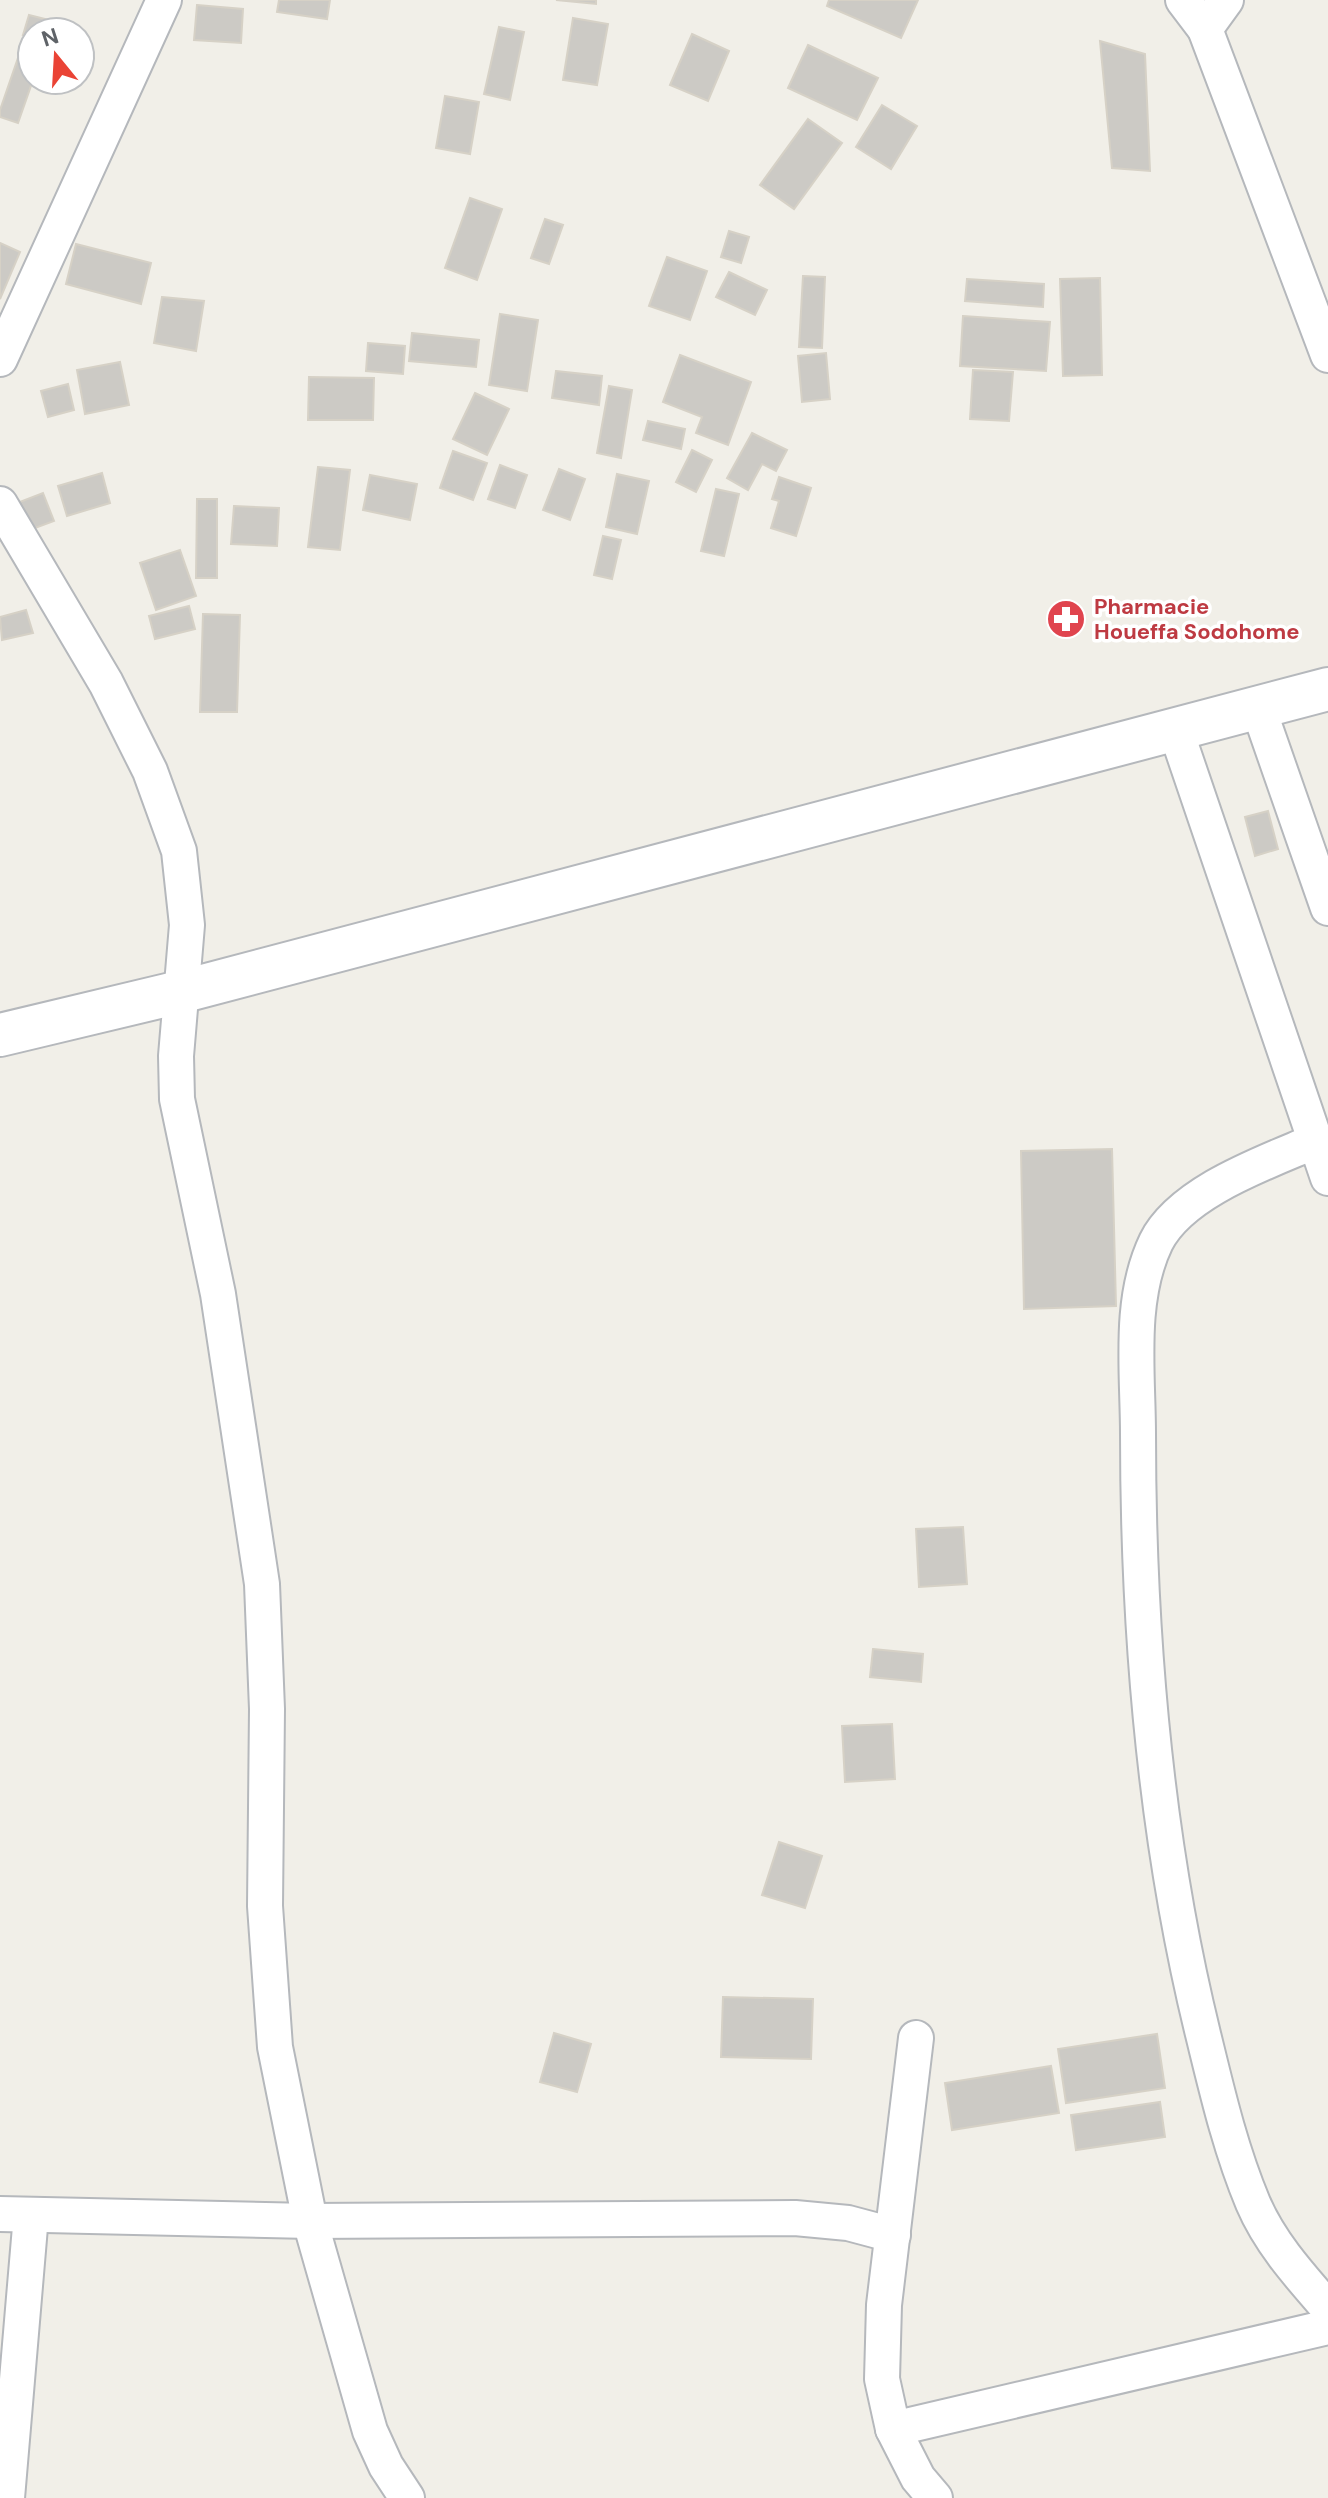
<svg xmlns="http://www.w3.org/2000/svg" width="1328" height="2498" font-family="'DM Sans',sans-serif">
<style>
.building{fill:#cccac5;stroke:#d6d1c6;stroke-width:2}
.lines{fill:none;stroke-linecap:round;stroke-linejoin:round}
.minor-casing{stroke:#b5b8bc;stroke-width:38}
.tertiary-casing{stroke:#b5b8bc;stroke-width:46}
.minor{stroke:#fff;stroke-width:34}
.tertiary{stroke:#fff;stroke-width:42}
.labels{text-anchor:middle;stroke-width:7;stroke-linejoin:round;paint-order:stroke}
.health-label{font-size:22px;font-weight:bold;fill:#be3a42;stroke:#fff;text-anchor:start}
</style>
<rect width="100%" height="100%" fill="#f1efe8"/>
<g class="building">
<path d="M279,0H330L327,19L277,12Z"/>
<path d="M556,0H596V4Z"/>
<path d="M829,0H918L901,38L827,6Z"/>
<path d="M197,5L243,9L241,43L194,40Z"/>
<path d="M29,15L77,27L76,32L23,35Z"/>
<path d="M573,18L608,24L597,85L563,80Z"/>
<path d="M499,27L524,32L510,100L484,94Z"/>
<path d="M692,34L729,51L708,101L670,85Z"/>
<path d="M1100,41L1145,54L1150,171L1112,168Z"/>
<path d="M808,45L878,78L857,120L788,88Z"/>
<path d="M19,55L32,59L33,80L18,123L0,117V110Z"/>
<path d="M445,96L479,102L470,154L436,148Z"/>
<path d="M882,105L917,126L891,169L856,147Z"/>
<path d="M808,119L842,143L794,209L760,185Z"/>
<path d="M470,198L502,209L477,280L445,268Z"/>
<path d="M545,219L563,225L549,264L531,258Z"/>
<path d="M729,231L749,237L741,263L721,257Z"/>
<path d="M0,243L20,252L0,299Z"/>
<path d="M76,244L151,263L141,304L66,284Z"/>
<path d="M667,257L707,271L690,320L649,306Z"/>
<path d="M729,272L767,290L755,315L716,297Z"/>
<path d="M803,276L825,277L822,348L799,347Z"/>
<path d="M1100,278L1102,375L1063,376L1060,279Z"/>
<path d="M967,279L1044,284L1043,307L965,301Z"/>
<path d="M162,297L204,301L196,351L154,343Z"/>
<path d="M500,314L538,320L527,391L489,385Z"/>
<path d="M963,316L1050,322L1046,371L960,366Z"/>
<path d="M412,333L479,340L476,367L409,361Z"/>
<path d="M368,343L405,346L403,374L366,371Z"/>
<path d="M826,353L830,399L802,402L798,356Z"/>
<path d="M680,355L751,382L728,445L696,433L702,417L663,402Z"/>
<path d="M120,362L129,405L85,414L77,370Z"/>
<path d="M973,370L1013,372L1009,421L970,419Z"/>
<path d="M556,371L602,376L599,405L552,398Z"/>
<path d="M309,377L374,378L373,420H308Z"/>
<path d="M68,384L74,410L48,417L41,391Z"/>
<path d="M609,386L632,390L621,458L597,453Z"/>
<path d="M475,393L509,409L487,455L453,439Z"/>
<path d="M648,421L685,429L681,449L643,440Z"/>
<path d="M752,433L787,450L776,471L762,464L748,490L727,478Z"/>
<path d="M692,450L712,460L696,492L676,482Z"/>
<path d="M453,451L487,463L473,500L440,488Z"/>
<path d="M500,465L527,475L515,508L488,499Z"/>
<path d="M318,467L350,470L340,550L308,547Z"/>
<path d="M559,469L585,479L570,520L543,510Z"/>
<path d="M102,473L110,503L67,516L58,486Z"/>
<path d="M617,474L649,481L637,534L606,527Z"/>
<path d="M370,475L417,484L410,520L363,510Z"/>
<path d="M779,477L811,488L796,536L771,528L779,501L772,499Z"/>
<path d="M716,489L739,494L724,556L701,551Z"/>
<path d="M43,493L54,521L27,531L17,503Z"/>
<path d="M197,499H217V578H196Z"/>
<path d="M234,506L279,508L277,546L231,544Z"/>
<path d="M603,536L621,540L612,579L594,575Z"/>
<path d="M180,550L196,596L156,610L140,563Z"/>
<path d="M189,606L195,629L155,639L149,616Z"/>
<path d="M26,610L33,633L2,640L0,617Z"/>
<path d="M203,614L240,615L237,712H200Z"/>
<path d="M1268,811L1278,849L1255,856L1245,817Z"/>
<path d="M1112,1149L1116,1306L1024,1309L1021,1151Z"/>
<path d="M963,1527L967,1584L919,1587L916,1529Z"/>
<path d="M873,1649L923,1654L921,1682L870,1677Z"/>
<path d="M892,1724L895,1779L845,1782L842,1726Z"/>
<path d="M779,1842L822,1856L805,1908L762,1895Z"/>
<path d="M723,1997L813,1999L811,2059L721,2057Z"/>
<path d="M554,2033L591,2044L577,2092L540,2082Z"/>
<path d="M1157,2034L1165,2088L1066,2103L1058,2049Z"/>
<path d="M1051,2066L1059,2113L952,2130L945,2083Z"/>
<path d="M1160,2102L1165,2137L1076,2150L1071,2115Z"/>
</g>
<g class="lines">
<g class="minor-casing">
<g id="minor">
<path d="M1183,0L1205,29L1328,355"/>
<path d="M1205,29L1226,0"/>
<path d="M0,359L164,0"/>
<path d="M0,504L106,683L150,771L179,851L187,925L176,1056L177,1099L218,1294L262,1584L267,1709L265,1906L275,2047L310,2221L370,2431L386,2466L407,2498"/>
<path d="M1259,710L1328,908"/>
<path d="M1176,731L1328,1178"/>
<path d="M1313,1142C1264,1163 1181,1192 1156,1242C1128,1300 1138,1372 1138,1434C1138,1636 1155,1839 1203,2034C1217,2091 1230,2148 1253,2203C1270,2243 1300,2276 1328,2308"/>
<path d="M916,2038L884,2305L882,2379L893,2429L918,2478L935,2498"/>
<path d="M0,2214L310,2221L795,2218L848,2223L893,2235"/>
<path d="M893,2429L1328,2327"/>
<path d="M7,2498L31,2215"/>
</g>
</g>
<g class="tertiary-casing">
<path id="tertiary" d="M0,1035L184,991L1328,689"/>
</g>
<use href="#minor" class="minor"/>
<use href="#tertiary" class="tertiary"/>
</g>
<defs>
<g id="pharmacy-disc" transform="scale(2)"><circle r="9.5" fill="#e0444e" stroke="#fff"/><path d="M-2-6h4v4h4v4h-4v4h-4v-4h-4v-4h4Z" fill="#fff"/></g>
</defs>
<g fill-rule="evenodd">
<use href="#pharmacy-disc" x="1066" y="619"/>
</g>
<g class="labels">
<g class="health-label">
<text x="1094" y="614">Pharmacie<tspan x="1094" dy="25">Houeffa Sodohome</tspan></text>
</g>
</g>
<g transform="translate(56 56) rotate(342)"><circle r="38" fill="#ffffff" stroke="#bfc1c3" stroke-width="2"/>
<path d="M0-6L14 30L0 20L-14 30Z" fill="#ea4335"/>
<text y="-12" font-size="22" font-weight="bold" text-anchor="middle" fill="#5f6368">N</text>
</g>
</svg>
